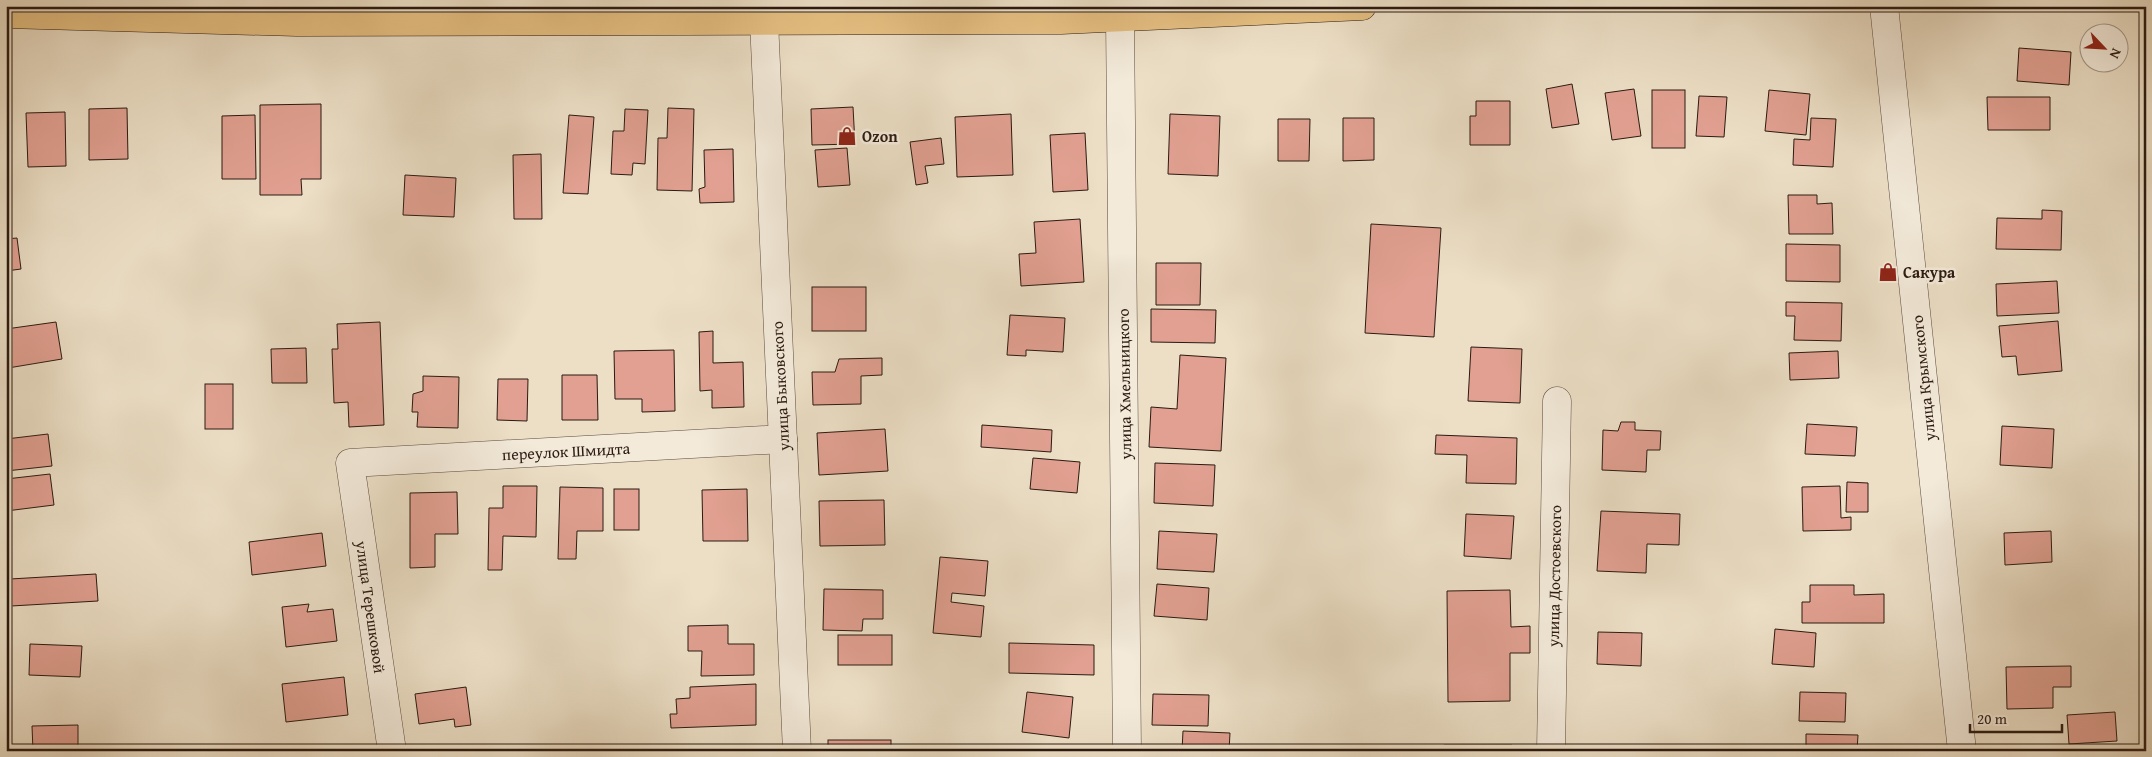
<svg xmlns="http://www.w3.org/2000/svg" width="2152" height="757" font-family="'Gentium Book Plus',serif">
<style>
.building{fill:#e1a091;stroke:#2b1a11}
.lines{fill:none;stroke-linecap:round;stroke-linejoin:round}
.minor-casing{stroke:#5b4b3e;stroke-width:29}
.major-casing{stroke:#2b1a11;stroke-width:29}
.minor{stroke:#f3eada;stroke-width:28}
.major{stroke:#e6c083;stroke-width:28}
.labels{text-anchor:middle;stroke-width:5;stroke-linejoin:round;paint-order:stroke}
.poi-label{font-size:16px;font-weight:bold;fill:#2b1a11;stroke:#f3eada;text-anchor:start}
.street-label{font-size:16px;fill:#2b1a11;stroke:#f3eada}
</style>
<rect width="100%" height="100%" fill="#ecdfc6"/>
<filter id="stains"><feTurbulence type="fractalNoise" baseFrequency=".004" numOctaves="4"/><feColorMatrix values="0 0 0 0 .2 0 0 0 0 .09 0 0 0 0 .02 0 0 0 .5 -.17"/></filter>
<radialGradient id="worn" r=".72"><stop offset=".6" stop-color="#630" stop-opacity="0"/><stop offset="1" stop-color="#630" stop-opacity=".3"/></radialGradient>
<g class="building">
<path d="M2019,48L2071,52L2069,85L2017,81Z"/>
<path d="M1572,84L1579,124L1552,128L1546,89Z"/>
<path d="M1634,89L1641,136L1612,140L1605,93Z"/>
<rect x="1652" y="90" width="33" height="58"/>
<path d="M1769,90L1810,94L1806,135L1765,131Z"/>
<path d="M1699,96L1727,97L1724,137L1696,136Z"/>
<path d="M1987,97H2050V130H1988Z"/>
<path d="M1476,101H1510V145H1470V116H1476Z"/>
<path d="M321,104V179H301L302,195H260V105Z"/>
<path d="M853,107L855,144L812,145L811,109Z"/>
<path d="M127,108L128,159L89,160V109Z"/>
<path d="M668,108L694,109L692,191L657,190L658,138H667Z"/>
<path d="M625,109L648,110L645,164L633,163L632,175L611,174L613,131H624Z"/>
<path d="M65,112L66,166L28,167L26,113Z"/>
<path d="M1011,114L1013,175L957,177L955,117Z"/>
<path d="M1170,114L1220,116L1218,176L1168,174Z"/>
<path d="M255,115L256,179H222V116Z"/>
<path d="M569,115L594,117L588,194L563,193Z"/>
<path d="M1343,118H1374V160L1343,161Z"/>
<path d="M1811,118L1836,119L1833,167L1793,165L1794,139L1810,140Z"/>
<path d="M1278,119H1310L1309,161H1278Z"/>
<path d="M1085,133L1088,190L1053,192L1050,135Z"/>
<path d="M941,138L944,164L925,166L928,183L916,185L910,142Z"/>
<path d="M847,148L850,185L818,187L815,150Z"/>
<path d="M733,149L734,202L700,203L699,189L705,187L704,150Z"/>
<path d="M541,154L542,219H514L513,155Z"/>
<path d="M405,175L456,178L454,217L403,215Z"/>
<path d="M1788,195H1817V204L1832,203L1833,234H1789Z"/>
<path d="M2042,210L2062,211L2061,250L1996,249L1997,218L2042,219Z"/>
<path d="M1080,219L1084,282L1021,286L1019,254L1036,253L1034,222Z"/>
<path d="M1371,224L1441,228L1434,337L1365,333Z"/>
<path d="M17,238L21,269L6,271V239Z"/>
<path d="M1786,244L1840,245V282L1786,281Z"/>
<path d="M1156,263H1201L1200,305H1156Z"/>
<path d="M2057,281L2059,313L1997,316L1996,284Z"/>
<rect x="812" y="287" width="54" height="44"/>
<path d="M1786,302L1842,303L1841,341L1794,340L1795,316H1786Z"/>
<path d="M1151,309L1216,310L1215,343L1151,342Z"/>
<path d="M1010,315L1065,318L1063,352L1026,350V356L1007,355Z"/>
<path d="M2058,321L2062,371L2018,375L2016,356L2002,357L1999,326Z"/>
<path d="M56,322L62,359L8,368L6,329Z"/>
<path d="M380,322L384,425L349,427L348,402L334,403L332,349H338L337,324Z"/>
<path d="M713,331V363L743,362L744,407L712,408V390L700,391L699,332Z"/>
<path d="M1471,347L1522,349L1520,403L1468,401Z"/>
<path d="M306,348L307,383H272L271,349Z"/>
<path d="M674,350L675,411L642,412V399H615L614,351Z"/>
<path d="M1838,351L1839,378L1790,380L1789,353Z"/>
<path d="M1180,355L1226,358L1221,451L1149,447L1151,407L1177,409Z"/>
<path d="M882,358V375L861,376V404L813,405L812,372H835L839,359Z"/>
<path d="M562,375H597L598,420H562Z"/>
<path d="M423,376L459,377L458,428L417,427L418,412H412L413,394L423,391Z"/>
<path d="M498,379H528L527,421L497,420Z"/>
<rect x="205" y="384" width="28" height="45"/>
<path d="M1621,422H1635V430L1661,431L1660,450H1647L1646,472L1602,470L1603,430L1618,431Z"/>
<path d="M1807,424L1857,427L1855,456L1805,454Z"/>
<path d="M982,425L1052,430L1051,452L981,447Z"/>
<path d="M2002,426L2054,429L2052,468L2000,465Z"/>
<path d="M885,429L888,471L819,475L817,433Z"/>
<path d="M48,434L52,466L6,471V439Z"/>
<path d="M1436,435L1517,438L1516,484L1466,483L1467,455L1435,454Z"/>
<path d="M1033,458L1080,462L1077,493L1030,489Z"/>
<path d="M1155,463L1215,465L1213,506L1154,503Z"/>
<path d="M50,474L54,505L6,511V479Z"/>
<path d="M1847,482L1868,483V512H1846Z"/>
<path d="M503,486H537L536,537L503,536L502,570H488L489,508H503Z"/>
<path d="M1840,486L1841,518L1851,517V530L1803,531L1802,487Z"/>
<path d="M560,487L603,488V531H577L576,559H558Z"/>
<rect x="614" y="489" width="25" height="41"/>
<path d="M747,489L748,541H703L702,490Z"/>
<path d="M457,492L458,534H435V567L410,568V493Z"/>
<path d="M884,500L885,545L820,546L819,501Z"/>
<path d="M1601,511L1680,514L1679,545L1647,544L1646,573L1597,571Z"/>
<path d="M1466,514L1514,516L1511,559L1464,556Z"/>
<path d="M1159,531L1217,534L1214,572L1157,569Z"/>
<path d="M2051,531L2052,562L2005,565L2004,533Z"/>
<path d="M322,533L326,566L252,575L249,542Z"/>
<path d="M940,557L988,561L985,596L952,593L951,602L984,606L981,637L933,633Z"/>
<path d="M96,574L98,601L11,606L10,579Z"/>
<path d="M1157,584L1209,588L1207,620L1154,616Z"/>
<path d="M1810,585H1854V595L1884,594V623H1802V602H1810Z"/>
<path d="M824,589L883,590V619H863L862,631L823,630Z"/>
<path d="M1510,590L1511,627L1530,626V653H1510V701L1448,702L1447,591Z"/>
<path d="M309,604L307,612L333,609L337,641L286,647L282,607Z"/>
<path d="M728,625V644H754V675L701,676L702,651H688V626Z"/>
<path d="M1775,629L1816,633L1814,667L1772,664Z"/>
<path d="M1598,632L1642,633L1641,666L1597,664Z"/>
<rect x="838" y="635" width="54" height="30"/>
<path d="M1009,643L1094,645V675L1009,673Z"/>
<path d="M30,644L82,646L80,677L29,675Z"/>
<path d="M2071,666V687H2053V708L2007,709L2006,667Z"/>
<path d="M344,677L348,715L286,722L282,684Z"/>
<path d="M756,684V725L671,728L670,714H677L676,699L690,698V687Z"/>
<path d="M466,687L471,725L455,727L454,719L419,724L415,694Z"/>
<path d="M1027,692L1073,697L1069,738L1022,732Z"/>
<path d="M1800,692L1846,693L1845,722L1799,721Z"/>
<path d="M1153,694L1209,695L1208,726L1152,725Z"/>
<path d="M2115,712L2117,741L2069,744L2067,715Z"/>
<path d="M78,725V751H33L32,726Z"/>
<path d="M1183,731L1230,733L1229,751H1182Z"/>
<path d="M1806,734L1858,735L1857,751H1806Z"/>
<rect x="828" y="740" width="63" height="11"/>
<path d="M1444,745H1512L1513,751H1444Z"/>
</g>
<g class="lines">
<g class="minor-casing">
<g id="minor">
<path d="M1884,6L1962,751"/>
<path d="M1120,18L1127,751"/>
<path d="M764,21L797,751"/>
<path d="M392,751L350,463L783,439"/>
<path d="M1551,751L1557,401"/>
</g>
</g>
<g class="major-casing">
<path id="major" d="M6,14L297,22L1061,20L1362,6"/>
</g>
<use href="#minor" class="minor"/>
<use href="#major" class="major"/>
</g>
<defs>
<g id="shop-bare" transform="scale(1.5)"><path d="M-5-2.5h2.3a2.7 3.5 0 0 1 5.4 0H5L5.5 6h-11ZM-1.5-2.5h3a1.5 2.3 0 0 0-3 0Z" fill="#8f2418" stroke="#f3eada" stroke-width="2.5" paint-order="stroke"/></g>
</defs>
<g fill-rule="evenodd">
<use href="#shop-bare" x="847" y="136"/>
<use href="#shop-bare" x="1888" y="272"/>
</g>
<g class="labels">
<g class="poi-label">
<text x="862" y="142">Ozon</text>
<text x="1903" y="278">Сакура</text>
</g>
<g class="street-label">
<text transform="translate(1923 378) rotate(-96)" y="6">улица Крымского</text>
<text transform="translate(1124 384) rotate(-91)" y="6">улица Хмельницкого</text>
<text transform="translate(780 386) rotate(-93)" y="6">улица Быковского</text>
<text transform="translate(566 451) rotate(-3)" y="6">переулок Шмидта</text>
<text transform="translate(1554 576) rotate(-89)" y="6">улица Достоевского</text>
<text transform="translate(371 607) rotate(82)" y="6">улица Терешковой</text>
</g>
</g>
<rect width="2152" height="757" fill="none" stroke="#ecdfc6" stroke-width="25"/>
<rect x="8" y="8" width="2137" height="742" fill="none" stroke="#2b1a11" stroke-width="2.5"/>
<rect x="12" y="12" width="2127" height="732" fill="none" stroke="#2b1a11"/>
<g transform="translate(2104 48) rotate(115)"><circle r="24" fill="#f3eada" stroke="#a3978a"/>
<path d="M0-4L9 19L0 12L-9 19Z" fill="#8f2418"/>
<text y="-8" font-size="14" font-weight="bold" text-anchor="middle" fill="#2b1a11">N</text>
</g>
<path d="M1970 724v8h92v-8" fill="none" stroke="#2b1a11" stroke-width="2.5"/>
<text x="1977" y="724" font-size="15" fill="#2b1a11" stroke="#f3eada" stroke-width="4" paint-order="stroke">20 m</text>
<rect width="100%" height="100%" filter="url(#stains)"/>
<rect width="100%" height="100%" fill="url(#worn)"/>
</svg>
